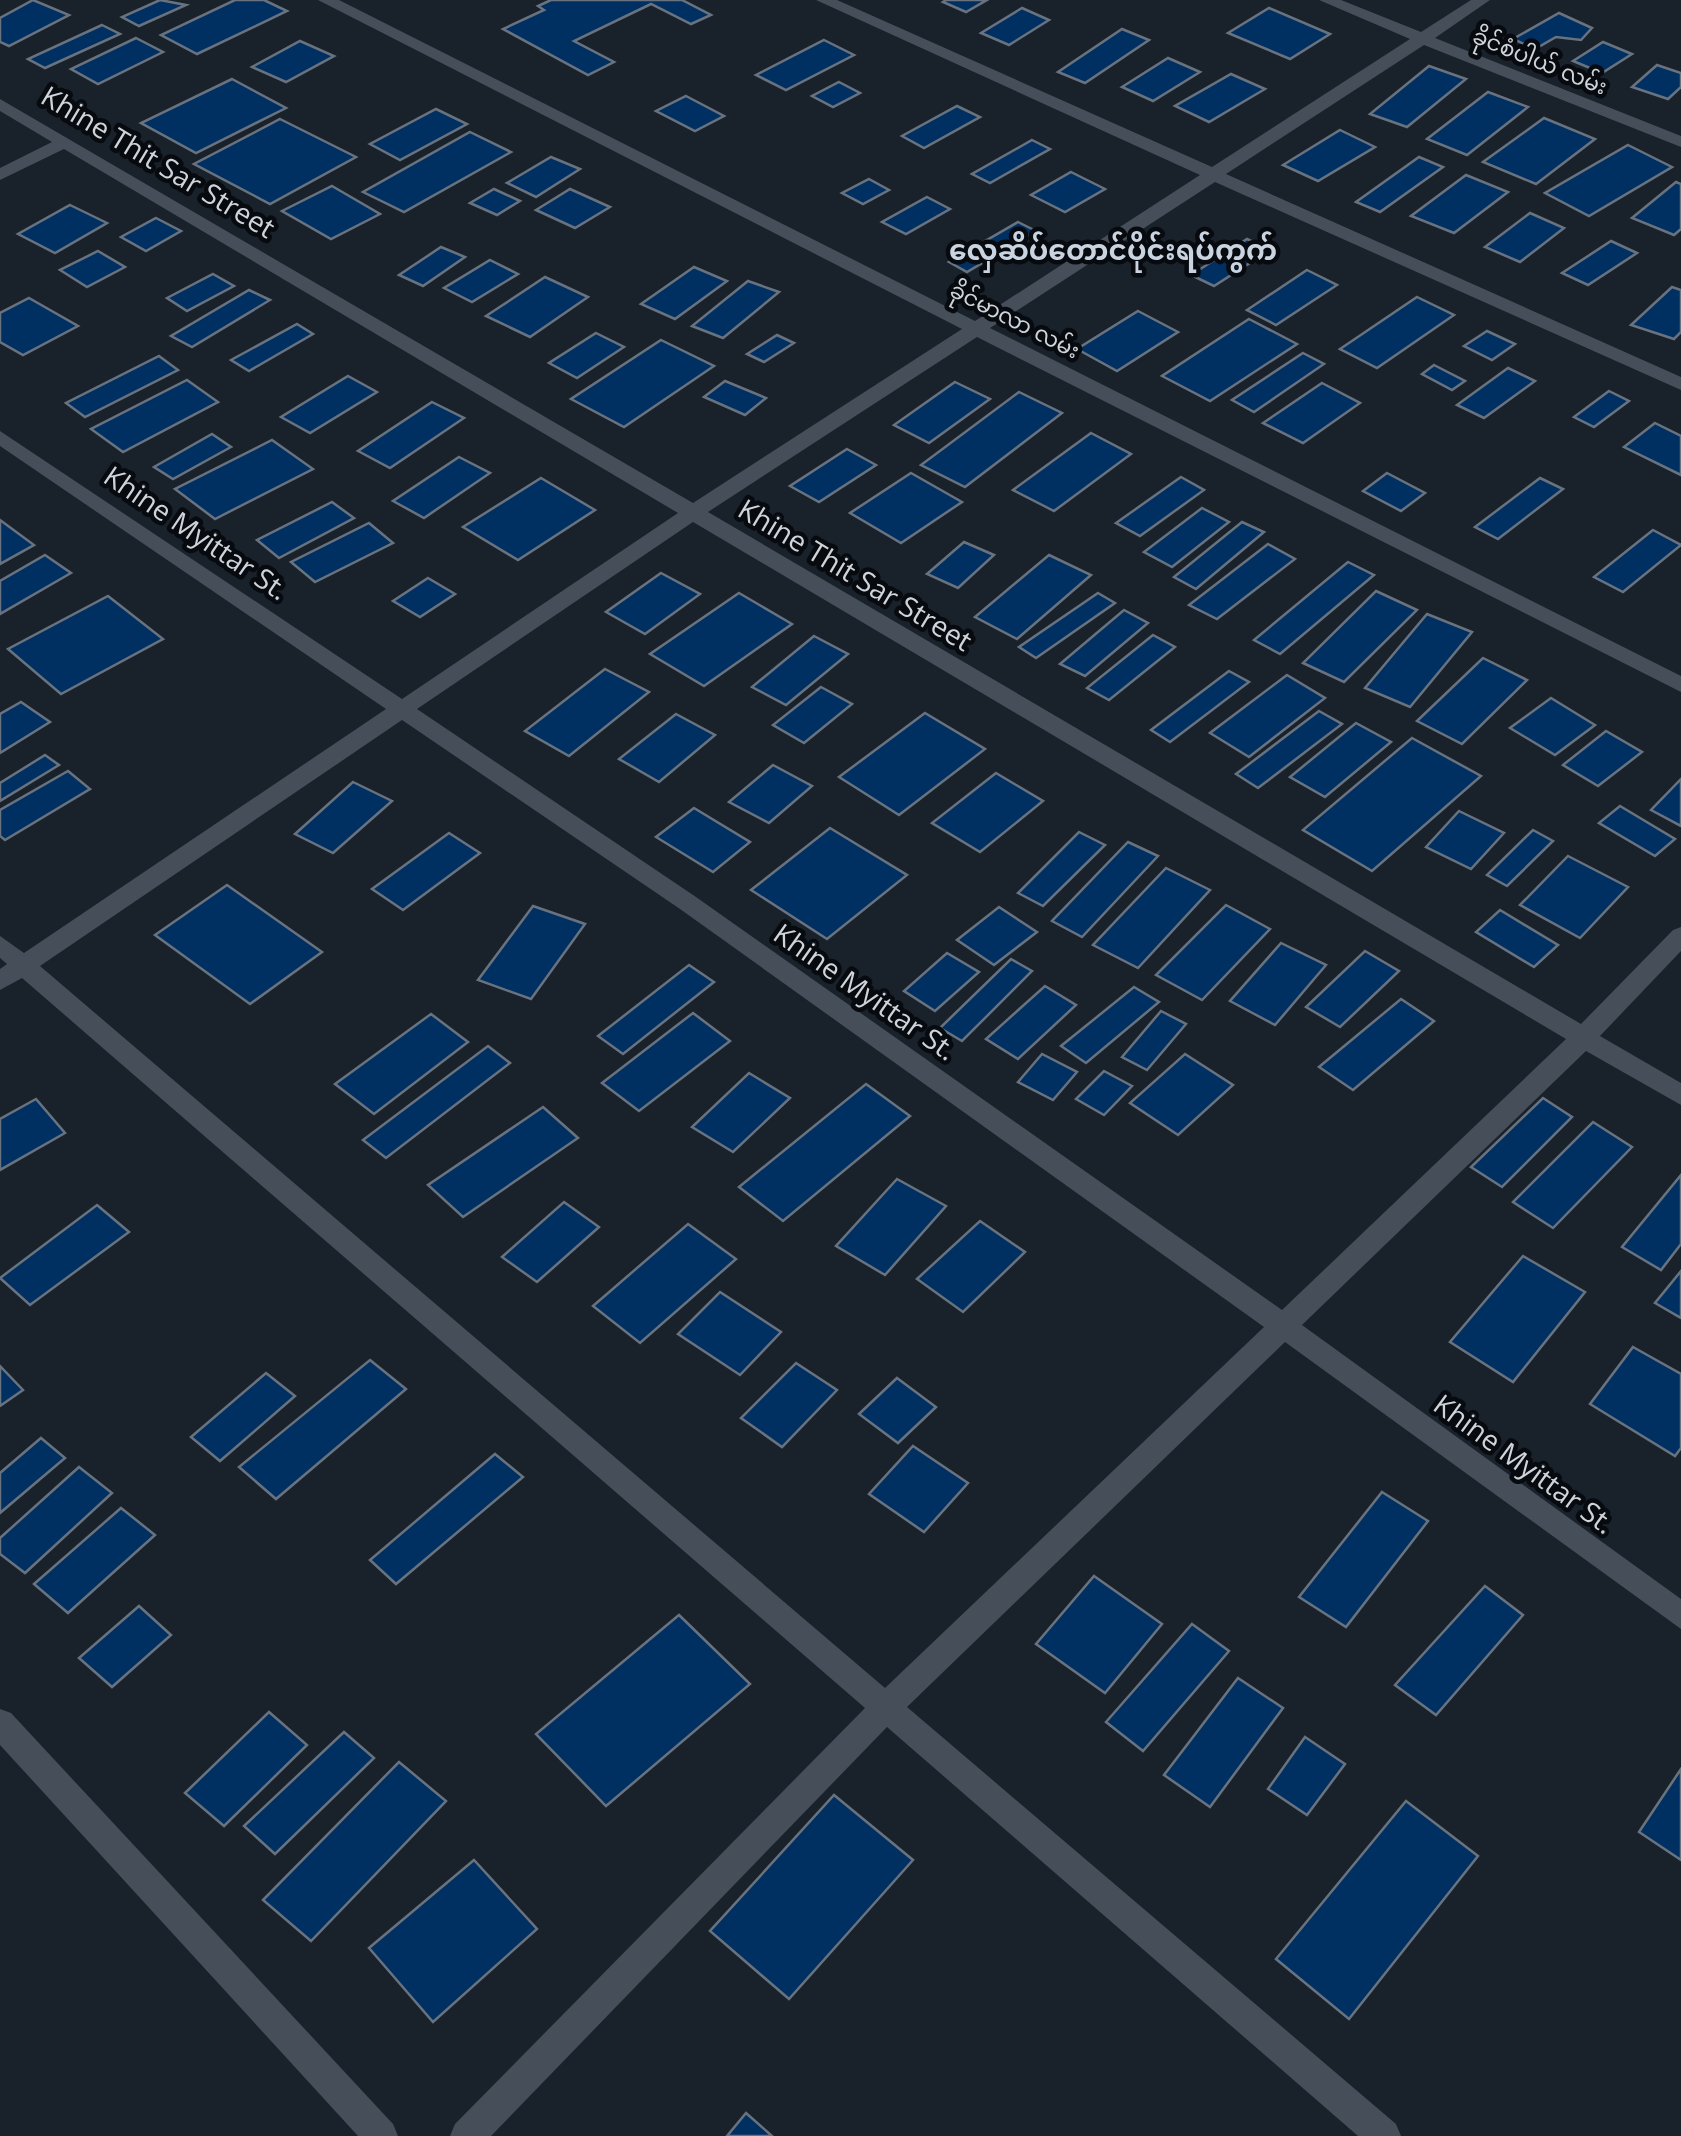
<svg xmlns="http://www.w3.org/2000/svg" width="1681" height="2136" font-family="'Open Sans','Noto Sans Myanmar',sans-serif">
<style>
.building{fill:#002f62;stroke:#69737f;stroke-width:2.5}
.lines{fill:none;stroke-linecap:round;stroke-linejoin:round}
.street{fill:#454e59;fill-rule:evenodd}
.labels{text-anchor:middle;stroke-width:9;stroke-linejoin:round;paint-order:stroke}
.far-street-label{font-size:22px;fill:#ced4da;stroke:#070a0f}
.street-label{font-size:28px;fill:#ced4da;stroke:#070a0f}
.far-quarter-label{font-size:28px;font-weight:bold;fill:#cad4e1;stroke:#070a0f}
</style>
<rect width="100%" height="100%" fill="#19212b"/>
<g class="building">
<path d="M33,0L69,15L9,46L0,42V18Z"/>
<path d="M160,0L186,5L139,26L122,17Z"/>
<path d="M235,0H264L287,11L197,54L161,35Z"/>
<path d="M551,0H682L711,15L691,24L651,4L574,41L614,62L588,75L503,29L544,10L538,6Z"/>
<path d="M946,0H987L966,12L943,2Z"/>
<path d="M1022,8L1049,20L1009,45L981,33Z"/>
<path d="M1269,8L1330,34L1290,59L1228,33Z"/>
<path d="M1559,13L1592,28L1581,40L1556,37L1535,49L1513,39Z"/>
<path d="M102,25L120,34L45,68L28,59Z"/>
<path d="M1122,29L1149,40L1085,83L1058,72Z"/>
<path d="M136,38L163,52L98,84L71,69Z"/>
<path d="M824,40L854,55L786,90L756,75Z"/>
<path d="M300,41L334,56L286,82L252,67Z"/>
<path d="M1603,42L1632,54L1602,73L1573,61Z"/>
<path d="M1168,58L1200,72L1153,101L1122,87Z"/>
<path d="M1657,65L1681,73V87L1668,99L1632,87Z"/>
<path d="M1429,66L1466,79L1407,127L1370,114Z"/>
<path d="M1231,74L1265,89L1209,122L1175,106Z"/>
<path d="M232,79L286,108L196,153L141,123Z"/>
<path d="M839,82L860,93L833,107L812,96Z"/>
<path d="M1488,92L1528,107L1467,155L1427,139Z"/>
<path d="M686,96L724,116L695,131L656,111Z"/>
<path d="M957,106L980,117L924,148L902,136Z"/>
<path d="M436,109L467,124L400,160L370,144Z"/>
<path d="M1544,118L1595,139L1536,184L1483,162Z"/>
<path d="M280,119L356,157L270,204L194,164Z"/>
<path d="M1340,130L1375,147L1318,181L1283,165Z"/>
<path d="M470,132L511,152L404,212L363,192Z"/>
<path d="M1032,140L1050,149L990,183L972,174Z"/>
<path d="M1628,145L1672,167L1589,216L1545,193Z"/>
<path d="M551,157L580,169L536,197L507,183Z"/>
<path d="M1419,157L1443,167L1380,212L1356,202Z"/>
<path d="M1071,172L1105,189L1065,212L1031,195Z"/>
<path d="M1466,175L1508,192L1454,233L1411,216Z"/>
<path d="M869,179L889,190L863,204L842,193Z"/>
<path d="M1676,182L1681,184V229L1674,235L1632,218Z"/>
<path d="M332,186L380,214L331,239L282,211Z"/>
<path d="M494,189L520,201L497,215L470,203Z"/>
<path d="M570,189L610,207L575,228L536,210Z"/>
<path d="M927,197L950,209L906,234L882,222Z"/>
<path d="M70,205L107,223L55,253L18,234Z"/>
<path d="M1530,213L1564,228L1520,262L1485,247Z"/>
<path d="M156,218L181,231L146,251L121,237Z"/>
<path d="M1018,222L1036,231L967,272L949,262Z"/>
<path d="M1247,239L1270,250L1214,286L1191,275Z"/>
<path d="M1611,241L1637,253L1588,285L1562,273Z"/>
<path d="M441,247L465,257L423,286L399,275Z"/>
<path d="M98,251L125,267L87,287L60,270Z"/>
<path d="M490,260L518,274L472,302L444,288Z"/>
<path d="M694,267L727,281L675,319L641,304Z"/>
<path d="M1307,270L1337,285L1276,325L1247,310Z"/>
<path d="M213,274L234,286L187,311L167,298Z"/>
<path d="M545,277L588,297L530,337L486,316Z"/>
<path d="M748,281L779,292L723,338L692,326Z"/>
<path d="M1672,287L1681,290V332L1674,339L1631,325Z"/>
<path d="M249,290L270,300L192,347L171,336Z"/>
<path d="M1417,297L1454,315L1377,368L1340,349Z"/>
<path d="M29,298L78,326L23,355L0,342V313Z"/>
<path d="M1138,311L1178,332L1117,371L1077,349Z"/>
<path d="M1249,319L1297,344L1210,401L1162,376Z"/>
<path d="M297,324L313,334L249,371L231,360Z"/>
<path d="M1487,331L1515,344L1492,360L1464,346Z"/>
<path d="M596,333L624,347L577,378L549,363Z"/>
<path d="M777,335L794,343L764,362L747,354Z"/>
<path d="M661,340L714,366L624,427L571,399Z"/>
<path d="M1303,353L1324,364L1254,412L1232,400Z"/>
<path d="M159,356L178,370L85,417L66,403Z"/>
<path d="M1434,365L1465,381L1452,390L1422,374Z"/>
<path d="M1508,368L1535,381L1484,418L1457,405Z"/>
<path d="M348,376L377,392L310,433L281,417Z"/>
<path d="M187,380L218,402L123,452L91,429Z"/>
<path d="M725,381L766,398L745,415L704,397Z"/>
<path d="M955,382L990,399L929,443L894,425Z"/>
<path d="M1322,383L1360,403L1303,443L1263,423Z"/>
<path d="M1609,391L1629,401L1594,427L1574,417Z"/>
<path d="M1019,392L1062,413L965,487L921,465Z"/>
<path d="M432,402L464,418L390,468L358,451Z"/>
<path d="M1655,423L1681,436V475L1624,447Z"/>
<path d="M1091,433L1131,454L1054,511L1013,490Z"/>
<path d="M212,434L231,447L173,479L154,467Z"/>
<path d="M272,440L313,469L215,519L175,489Z"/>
<path d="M847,449L876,465L819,502L790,486Z"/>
<path d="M459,457L490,473L424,518L393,501Z"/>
<path d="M911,473L962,502L901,543L850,513Z"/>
<path d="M1387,473L1425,493L1401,511L1363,491Z"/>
<path d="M1181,477L1204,490L1140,536L1116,523Z"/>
<path d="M541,478L595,510L518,560L463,527Z"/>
<path d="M1540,478L1563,489L1498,539L1475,527Z"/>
<path d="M332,502L354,518L279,558L257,540Z"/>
<path d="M1202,508L1229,522L1172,567L1144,552Z"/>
<path d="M0,520L34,545L0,564Z"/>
<path d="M1242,522L1264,532L1196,589L1174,577Z"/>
<path d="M369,523L393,543L315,582L291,562Z"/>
<path d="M1653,530L1681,545L1623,592L1594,577Z"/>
<path d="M964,542L994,555L958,588L927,574Z"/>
<path d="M1268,544L1295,559L1217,619L1189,605Z"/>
<path d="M45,555L71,573L0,614V581Z"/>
<path d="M1049,555L1091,575L1017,639L975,617Z"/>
<path d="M1348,562L1374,575L1280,654L1254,640Z"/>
<path d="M661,573L700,594L645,634L606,612Z"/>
<path d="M428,578L455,594L420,617L393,601Z"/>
<path d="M1376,591L1417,610L1344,682L1303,663Z"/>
<path d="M739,593L792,624L704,686L650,654Z"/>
<path d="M1098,593L1115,603L1036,658L1019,647Z"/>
<path d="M108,596L163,639L61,694L8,649Z"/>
<path d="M1124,610L1148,623L1085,676L1060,664Z"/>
<path d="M1427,614L1472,632L1410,707L1365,688Z"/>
<path d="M1153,635L1175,647L1109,700L1087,688Z"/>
<path d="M814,636L848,654L786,705L752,687Z"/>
<path d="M1483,658L1527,680L1462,744L1417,721Z"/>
<path d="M605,669L649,692L569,756L525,731Z"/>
<path d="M1229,671L1249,682L1170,742L1151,730Z"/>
<path d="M1287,675L1325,698L1249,757L1210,733Z"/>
<path d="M821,687L852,704L804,743L773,725Z"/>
<path d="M1551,698L1595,725L1555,755L1510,728Z"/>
<path d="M21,702L50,722L0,753V714Z"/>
<path d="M1319,711L1342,724L1258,788L1236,774Z"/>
<path d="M925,713L985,749L899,815L839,777Z"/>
<path d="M676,714L715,735L659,782L619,759Z"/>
<path d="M1356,723L1391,742L1325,797L1290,777Z"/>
<path d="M1606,731L1642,752L1598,786L1563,765Z"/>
<path d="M1412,738L1481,776L1372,871L1303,830Z"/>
<path d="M45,755L59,765L0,801V783Z"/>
<path d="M773,765L812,786L769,823L729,802Z"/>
<path d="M68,771L90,789L5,840L0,836V810Z"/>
<path d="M996,773L1043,801L980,852L932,823Z"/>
<path d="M1681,779V826L1651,810Z"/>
<path d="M353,782L392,801L333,853L295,834Z"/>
<path d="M1620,806L1675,839L1655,856L1599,823Z"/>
<path d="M694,808L750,842L713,872L656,837Z"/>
<path d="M1459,811L1504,833L1471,869L1426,847Z"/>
<path d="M830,828L907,875L827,939L751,890Z"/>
<path d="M1533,830L1553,841L1507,886L1487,875Z"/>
<path d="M1079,832L1105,845L1043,906L1018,893Z"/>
<path d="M449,833L480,853L403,910L372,889Z"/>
<path d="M1128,842L1158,856L1082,937L1052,921Z"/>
<path d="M1568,856L1628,887L1580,938L1520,905Z"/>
<path d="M1166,868L1210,890L1138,968L1093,945Z"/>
<path d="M227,885L322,952L250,1004L155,935Z"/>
<path d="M1226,905L1270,929L1202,1000L1156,975Z"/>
<path d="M533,906L585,924L531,999L478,980Z"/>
<path d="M999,907L1037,932L994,965L957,940Z"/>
<path d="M1500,910L1558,945L1534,967L1476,932Z"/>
<path d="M1281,943L1326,965L1275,1025L1230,1001Z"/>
<path d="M1365,951L1399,971L1340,1027L1306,1007Z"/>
<path d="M947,953L979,972L935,1011L904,991Z"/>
<path d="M1011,959L1032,971L962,1041L940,1028Z"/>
<path d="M689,965L714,982L623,1054L598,1036Z"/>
<path d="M1045,986L1076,1005L1018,1059L986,1039Z"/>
<path d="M1134,987L1159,1002L1086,1063L1061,1046Z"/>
<path d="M1401,999L1434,1021L1353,1090L1319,1067Z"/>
<path d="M1161,1011L1186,1024L1147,1070L1122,1057Z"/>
<path d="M693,1013L730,1041L639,1111L602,1083Z"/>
<path d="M431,1014L468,1042L374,1114L335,1084Z"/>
<path d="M488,1046L510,1063L386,1158L363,1140Z"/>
<path d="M1042,1054L1077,1072L1053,1100L1018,1082Z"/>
<path d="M1185,1054L1233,1085L1178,1135L1130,1103Z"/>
<path d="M1104,1071L1132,1086L1104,1115L1076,1099Z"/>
<path d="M749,1073L790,1098L733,1152L692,1127Z"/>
<path d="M866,1084L910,1116L783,1221L739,1187Z"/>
<path d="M1543,1098L1572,1117L1502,1187L1471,1167Z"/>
<path d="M36,1099L65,1133L0,1170V1119Z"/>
<path d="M543,1107L578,1138L463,1217L428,1185Z"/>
<path d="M1593,1122L1632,1147L1553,1228L1513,1202Z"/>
<path d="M1681,1175V1244L1661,1270L1622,1247Z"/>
<path d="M897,1179L946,1206L885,1275L836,1246Z"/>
<path d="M564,1202L599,1227L537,1282L502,1257Z"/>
<path d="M97,1205L129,1232L30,1305L0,1278Z"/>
<path d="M980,1221L1025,1252L963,1312L917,1279Z"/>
<path d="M688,1224L736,1259L640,1343L593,1306Z"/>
<path d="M1523,1256L1585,1292L1513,1382L1450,1342Z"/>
<path d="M1681,1271V1318L1655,1303Z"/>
<path d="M720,1292L781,1332L740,1375L678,1334Z"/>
<path d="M1633,1347L1681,1374V1448L1675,1456L1590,1404Z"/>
<path d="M370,1360L406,1389L276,1499L239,1467Z"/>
<path d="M796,1363L837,1390L782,1447L741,1418Z"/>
<path d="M0,1366L23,1390L0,1406Z"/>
<path d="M266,1373L295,1396L220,1461L191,1437Z"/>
<path d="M897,1378L936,1407L898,1443L859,1414Z"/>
<path d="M41,1438L65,1458L0,1513V1473Z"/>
<path d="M913,1446L968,1483L924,1532L869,1494Z"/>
<path d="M495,1454L523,1477L396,1584L370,1560Z"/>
<path d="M79,1467L112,1493L25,1573L0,1554V1538Z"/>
<path d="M1382,1492L1428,1521L1346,1627L1299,1597Z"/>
<path d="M121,1508L155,1535L68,1613L34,1584Z"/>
<path d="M1094,1576L1162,1624L1105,1693L1036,1644Z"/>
<path d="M1485,1586L1523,1615L1436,1715L1395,1685Z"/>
<path d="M139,1606L171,1635L112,1687L79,1658Z"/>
<path d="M679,1615L750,1684L606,1806L536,1734Z"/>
<path d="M1192,1624L1229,1651L1143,1751L1106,1722Z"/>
<path d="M1238,1678L1283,1708L1210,1807L1164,1775Z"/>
<path d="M269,1712L307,1745L224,1826L185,1793Z"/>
<path d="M344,1732L374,1758L275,1854L244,1826Z"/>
<path d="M1305,1737L1345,1764L1307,1815L1268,1789Z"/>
<path d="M399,1762L446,1801L311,1941L263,1900Z"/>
<path d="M1681,1769V1860L1639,1832Z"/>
<path d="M834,1795L913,1860L789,1999L710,1931Z"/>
<path d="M1406,1801L1478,1856L1349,2019L1276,1959Z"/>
<path d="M474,1860L537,1929L433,2022L369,1948Z"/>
<path d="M746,2113L772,2136H727Z"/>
</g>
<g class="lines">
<g class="street">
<path d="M318,0H339L975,321L1200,175L816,0H837L1212,167L1410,39L1319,0H1341L1421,32L1471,0H1490L1435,38L1681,136V147L1424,45L1226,174L1681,377V390L1215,182L990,328L1681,676V692L977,337L708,512L1581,1024L1673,930L1681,927V951L1600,1036L1681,1083V1105L1586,1051L1302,1325L1681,1599V1629L1285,1342L907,1707L1396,2124L1401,2136H1358L887,1727L491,2136H450L455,2124L865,1708L22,978L0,990V969L7,964L0,958V936L24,953L386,709L0,446V431L402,699L678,513L64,149L0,180V168L52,142L0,111V99L693,503L962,329ZM693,522L1566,1039L1282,1310L696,897L417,709ZM402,720L680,909L1264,1327L885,1688L40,966Z"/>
<path d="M0,1709L11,1713L393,2124L398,2136H358L0,1745Z"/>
</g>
</g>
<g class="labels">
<g class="far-street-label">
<text transform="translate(1540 61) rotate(22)" y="8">ခိုင်စံပါယ် လမ်း</text>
<text transform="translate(1015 320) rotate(27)" y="8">ခိုင်မာလာ လမ်း</text>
</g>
<g class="street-label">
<text transform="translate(158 162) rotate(31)" y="10">Khine Thit Sar Street</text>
<text transform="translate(196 533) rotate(34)" y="10">Khine Myittar St.</text>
<text transform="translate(855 575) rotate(31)" y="10">Khine Thit Sar Street</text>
<text transform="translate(865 992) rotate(35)" y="10">Khine Myittar St.</text>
<text transform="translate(1524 1464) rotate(36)" y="10">Khine Myittar St.</text>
</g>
<g class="far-quarter-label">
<text x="1113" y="260">လှေဆိပ်တောင်ပိုင်းရပ်ကွက်</text>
</g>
</g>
</svg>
